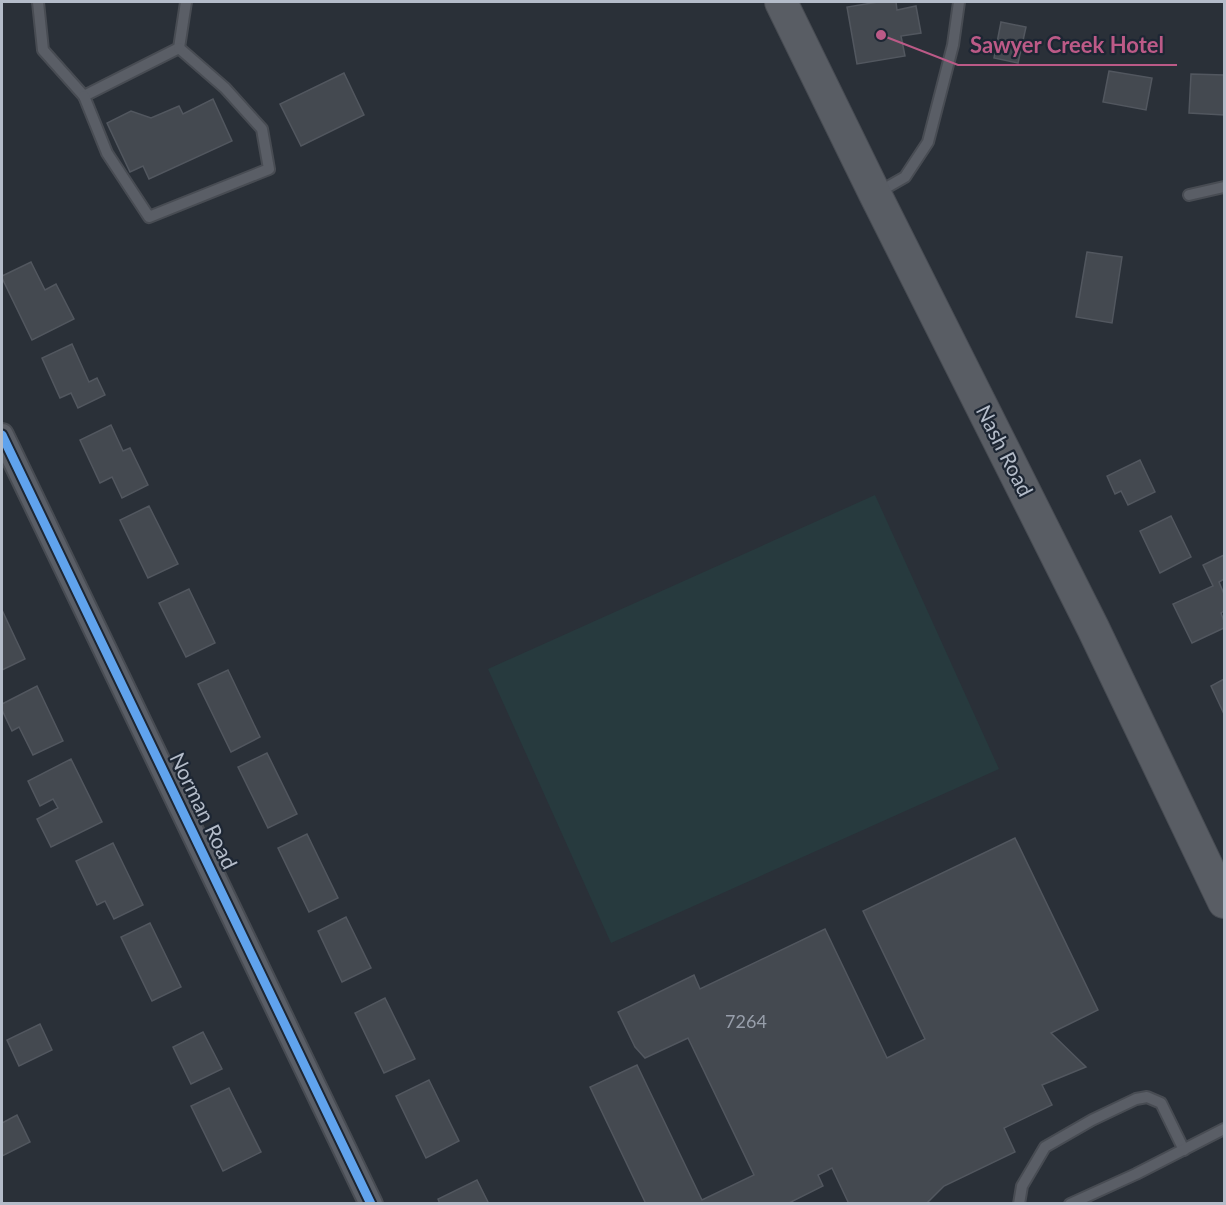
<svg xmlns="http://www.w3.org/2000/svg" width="1226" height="1205" font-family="Lato,sans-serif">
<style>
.green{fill:#273a3e}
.building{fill:#444950;stroke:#52575f;stroke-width:1.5}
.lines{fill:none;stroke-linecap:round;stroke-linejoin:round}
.service-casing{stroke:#484c53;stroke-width:14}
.minor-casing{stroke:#484c53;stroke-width:26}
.secondary-casing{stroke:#484c53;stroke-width:34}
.service{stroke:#5a5e66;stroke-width:10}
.minor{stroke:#5a5e66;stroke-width:22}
.secondary{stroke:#595d64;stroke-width:32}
.cycleway-casing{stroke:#1d2633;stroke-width:13}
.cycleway{stroke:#60a3ed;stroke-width:9}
.labels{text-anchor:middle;stroke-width:4.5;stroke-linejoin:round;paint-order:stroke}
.number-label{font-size:18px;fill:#989fab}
.street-label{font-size:21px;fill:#b4bcc9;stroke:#1d2633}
.leader{fill:none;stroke:#bc5a87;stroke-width:2}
.callout-dot{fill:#bc5a87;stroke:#1d2633;stroke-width:2}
.callout-label{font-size:22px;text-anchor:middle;font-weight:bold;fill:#bc5a87;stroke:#1d2633;stroke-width:4.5;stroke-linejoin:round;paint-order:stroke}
</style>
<rect width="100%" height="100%" fill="#2a3038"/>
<path class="green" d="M875,495L999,769L611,943L488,669Z"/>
<g class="building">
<path d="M878,2H896L897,10L916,6L921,33L901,36L905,56L857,64L847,7Z"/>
<path d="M1001,22L1026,27L1018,63L994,58Z"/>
<path d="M1109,71L1152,78L1146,110L1103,102Z"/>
<path d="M344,73L364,115L301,146L280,104Z"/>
<path d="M1191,74L1224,75V115L1189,113Z"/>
<path d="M213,99L232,141L149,179L143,166L130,172L107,123L131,111L151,118L179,106L183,114Z"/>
<path d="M1087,252L1122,257L1112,323L1076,317Z"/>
<path d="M31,262L45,290L56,284L74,319L32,340L2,278V276Z"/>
<path d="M72,344L89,382L97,378L105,395L78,408L71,393L60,398L42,358Z"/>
<path d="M111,425L123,451L130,448L148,485L122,498L112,477L100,483L80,440Z"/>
<path d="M1140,460L1155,492L1128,505L1121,491L1115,494L1107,476Z"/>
<path d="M149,506L178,564L148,578L120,520Z"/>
<path d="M1171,516L1191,557L1160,573L1140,531Z"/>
<path d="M1224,555V579L1219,582L1224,594V611L1221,613L1224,621V628L1192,643L1173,604L1213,586L1203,565Z"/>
<path d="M189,589L215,643L186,657L159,603Z"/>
<path d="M2,610L25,659L2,670Z"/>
<path d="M228,670L260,737L231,752L198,684Z"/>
<path d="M1224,679V714L1211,686Z"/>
<path d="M37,686L63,741L33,755L19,727L12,731L2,710V704Z"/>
<path d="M267,753L297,814L268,828L238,767Z"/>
<path d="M71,759L102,822L51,847L37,819L58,808L53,799L40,806L28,781Z"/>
<path d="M307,834L338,898L309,912L278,848Z"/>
<path d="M1015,838L1098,1010L1051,1033L1086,1067L1042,1085L1052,1105L1004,1128L1015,1152L944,1186L928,1202L929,1204H849L832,1168L818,1175L823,1186L787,1204H646L590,1087L637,1065L702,1200L754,1175L688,1038L645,1058L635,1047L618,1012L694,975L700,989L825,929L887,1058L925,1039L863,911Z"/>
<path d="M113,843L143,905L114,919L105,901L97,905L76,861Z"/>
<path d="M346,917L371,968L342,982L318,931Z"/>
<path d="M150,923L181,987L152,1001L121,937Z"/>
<path d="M385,998L415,1059L384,1073L355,1013Z"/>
<path d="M40,1024L52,1050L19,1066L7,1040Z"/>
<path d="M203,1032L222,1069L191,1084L173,1047Z"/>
<path d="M429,1080L459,1141L426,1158L396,1096Z"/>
<path d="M229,1088L261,1152L223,1171L191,1106Z"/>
<path d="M17,1115L30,1142L2,1156V1123Z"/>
<path d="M477,1180L489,1204H440L438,1199Z"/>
</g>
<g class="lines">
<g class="service-casing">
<g id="service">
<path d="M38,2L43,50L84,96L179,48L186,2"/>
<path d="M84,96L107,153L149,217L269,169L262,129L225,88L179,48"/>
<path d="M877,193L905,177L928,142L953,45L959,2"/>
<path d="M1189,195L1224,187"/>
<path d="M1019,1204L1022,1186L1045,1147L1092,1120L1136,1099L1147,1097L1161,1103L1184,1150"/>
<path d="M1070,1204L1136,1174L1224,1129"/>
</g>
</g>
<g class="minor-casing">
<path id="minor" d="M2,435L371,1204"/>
</g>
<g class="secondary-casing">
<path id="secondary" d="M781,2L875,194L1093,628L1224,902"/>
</g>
<use href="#service" class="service"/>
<use href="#minor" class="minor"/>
<use href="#secondary" class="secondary"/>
<g class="cycleway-casing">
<path id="cycleway" d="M2,435L371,1204"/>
</g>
<use href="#cycleway" class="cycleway"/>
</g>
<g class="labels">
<g class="number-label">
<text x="746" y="1028">7264</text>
</g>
<g class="street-label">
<text transform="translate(1004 451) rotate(63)" y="7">Nash Road</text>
<text transform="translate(203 811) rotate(64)" y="7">Norman Road</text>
</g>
</g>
<path class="leader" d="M881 35L958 65H1177"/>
<circle class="callout-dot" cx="881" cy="35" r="6"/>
<g class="callout-label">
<text x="1067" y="53">Sawyer Creek Hotel</text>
</g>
<rect width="1226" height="1205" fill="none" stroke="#b4bcc9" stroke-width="6"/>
</svg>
